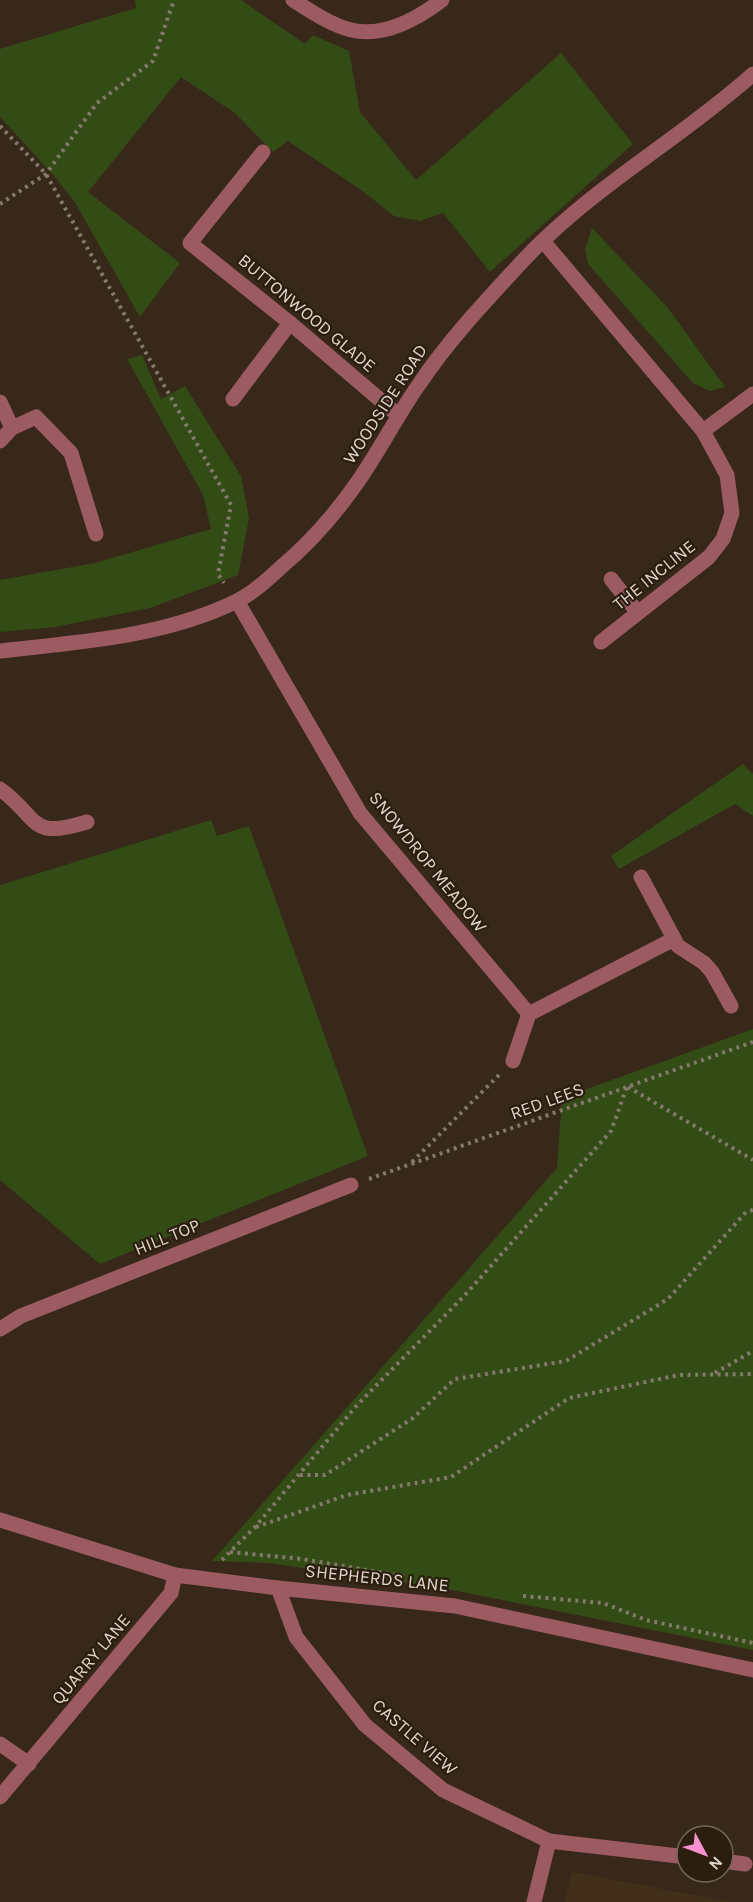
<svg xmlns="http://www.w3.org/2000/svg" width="753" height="1902" font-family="Karla,sans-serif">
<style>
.built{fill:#422f1a}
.green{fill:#334c16}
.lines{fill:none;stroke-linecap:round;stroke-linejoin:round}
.path{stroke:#85786c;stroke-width:4;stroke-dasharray:3 4.5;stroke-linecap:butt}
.minor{stroke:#9c5b61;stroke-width:15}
.labels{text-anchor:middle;stroke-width:4.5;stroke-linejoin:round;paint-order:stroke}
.street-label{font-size:18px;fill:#dfd6cc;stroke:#2c1e0f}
</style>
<rect width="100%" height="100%" fill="#372819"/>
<path class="built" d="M572,1872L731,1902H564Z"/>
<g class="green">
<path d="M135,0H241L305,44L313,35L349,51L360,112L416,180L561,53L633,144L490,272L443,213L420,221L394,216L364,192L288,141L273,152L235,113L181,77L88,192L180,263L140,317L74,201L54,176L0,117V49L136,8Z"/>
<path d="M592,228L668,308L725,387L710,391L693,383L588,264L585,250Z"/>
<path d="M142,355L161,399L185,386L241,476L249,518L238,575L150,608L55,627L0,632V580L95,563L211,529L203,495L127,359Z"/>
<path d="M743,764L753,774V816L735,804L619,869L611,856Z"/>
<path d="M211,820L217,836L249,826L368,1156L100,1264L0,1180V885Z"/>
<path d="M753,1029V1650L442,1588L268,1563L212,1561L557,1168L562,1098Z"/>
</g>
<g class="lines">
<g class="path">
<path d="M0,126L46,174L231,505L218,574L224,583"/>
<path d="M0,204L46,174L97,103L153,61L174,0"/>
<path d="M628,1087L753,1160"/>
<path d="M412,1162L500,1074"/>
<path d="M369,1179L753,1042"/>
<path d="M715,1373L753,1351"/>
<path d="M300,1475H325L413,1418L455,1379L566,1361L668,1299L746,1212L753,1210"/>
<path d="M256,1527L347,1495L451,1477L569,1398L679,1375L753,1374"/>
<path d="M230,1552L302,1559L409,1577"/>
<path d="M222,1560L255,1527L358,1404L465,1295L611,1131L627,1087"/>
<path d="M523,1596L603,1603L646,1620L753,1643"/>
</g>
<g class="minor">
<path d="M293,0C310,11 331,25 351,30C384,38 417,19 442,0"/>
<path d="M263,152L190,243L290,323L398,415"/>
<path d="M543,241L703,431L727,475L732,513L723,539L709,557L601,642"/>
<path d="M233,399L290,323"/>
<path d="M0,402L12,428"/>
<path d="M703,431L753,394"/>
<path d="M0,441L12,428L36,417L71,453L96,534"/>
<path d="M611,579L638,613"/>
<path d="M237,601L360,813L529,1014"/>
<path d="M0,651C79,642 164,637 237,601C253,593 267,580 280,568C310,543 337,512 359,480C381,448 398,414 420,383C449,340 484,303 519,265C587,190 678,141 753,74"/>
<path d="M0,789C41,819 28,840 87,822"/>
<path d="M641,877L678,946L704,963L712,972L731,1006"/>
<path d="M513,1061L529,1014L674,939"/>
<path d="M0,1329L21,1316L351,1185"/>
<path d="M0,1520L175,1575L278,1588L455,1606L753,1670"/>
<path d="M278,1588L296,1637L365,1725L443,1790L549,1841L534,1902"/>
<path d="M0,1744L29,1764"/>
<path d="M0,1797L171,1593L175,1575"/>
<path d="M549,1841L687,1857"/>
<path d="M723,1861L745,1864"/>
</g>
</g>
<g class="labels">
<g class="street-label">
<text transform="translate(307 313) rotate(40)" y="6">BUTTONWOOD GLADE</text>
<text transform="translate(385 404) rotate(-57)" y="6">WOODSIDE ROAD</text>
<text transform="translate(654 575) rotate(-39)" y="6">THE INCLINE</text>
<text transform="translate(428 862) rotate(51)" y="6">SNOWDROP MEADOW</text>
<text transform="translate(547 1101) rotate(-20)" y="6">RED LEES</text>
<text transform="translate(167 1237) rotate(-22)" y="6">HILL TOP</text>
<text transform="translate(377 1578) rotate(6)" y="6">SHEPHERDS LANE</text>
<text transform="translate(91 1659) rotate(-50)" y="6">QUARRY LANE</text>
<text transform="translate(415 1737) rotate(41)" y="6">CASTLE VIEW</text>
</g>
</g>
<g transform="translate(705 1854) rotate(131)"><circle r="28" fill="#2c1e0f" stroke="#74685b" stroke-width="1.5"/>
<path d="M0-4.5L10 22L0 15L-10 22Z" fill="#f790ce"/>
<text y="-9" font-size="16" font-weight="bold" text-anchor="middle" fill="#dfd6cc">N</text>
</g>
</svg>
